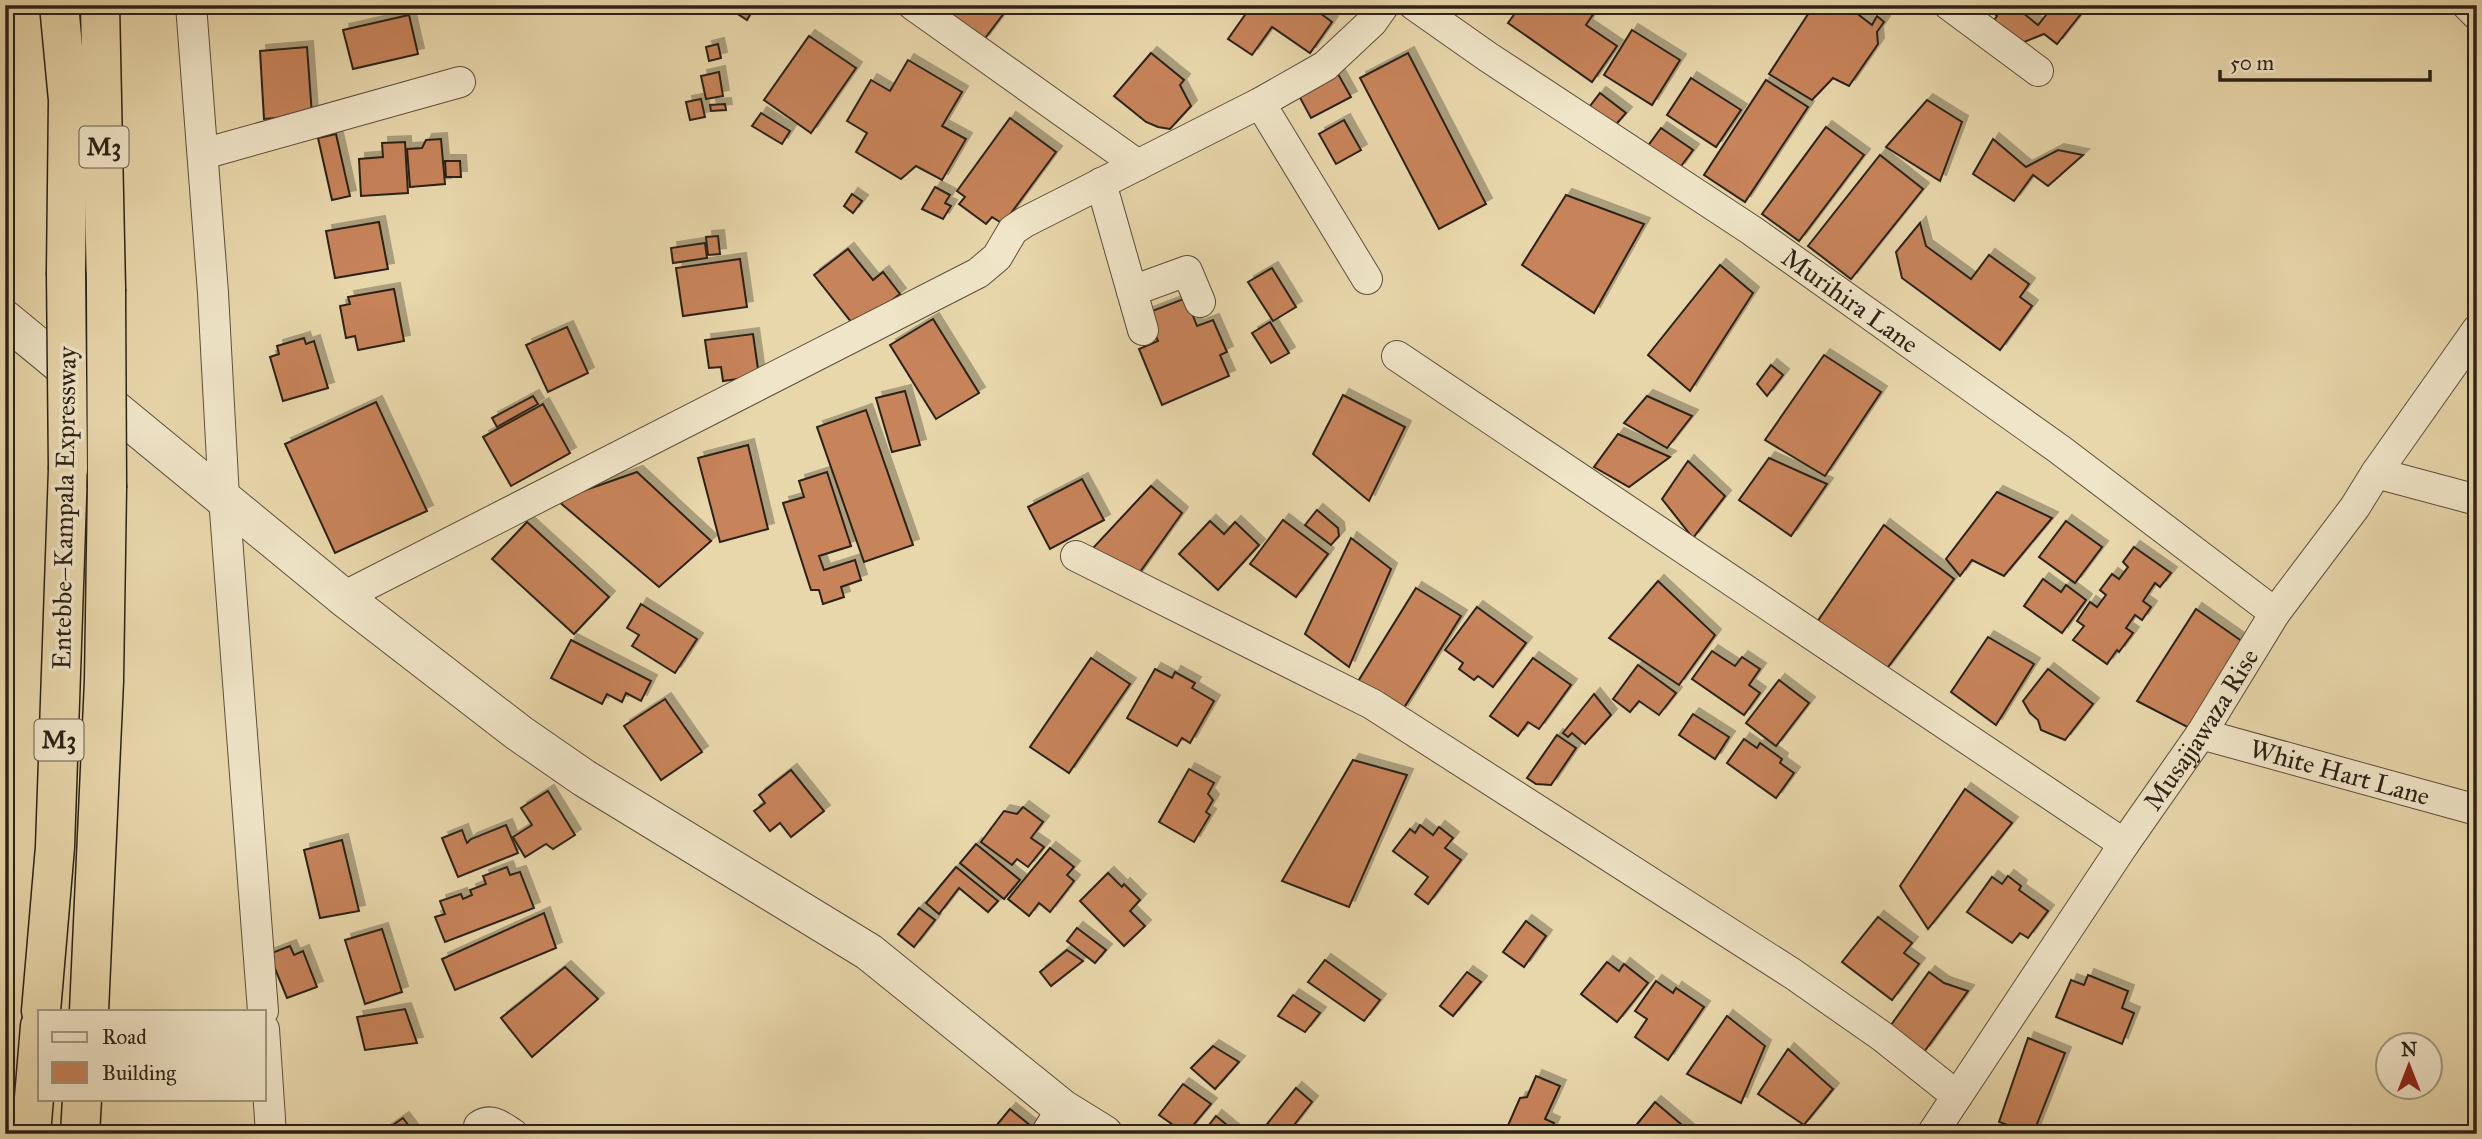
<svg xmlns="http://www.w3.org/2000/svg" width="2482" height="1139" font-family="'IM FELL Great Primer',serif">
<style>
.building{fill:#c7835a;stroke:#2c2216;stroke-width:2;filter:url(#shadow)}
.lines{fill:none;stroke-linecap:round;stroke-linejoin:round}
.minor-casing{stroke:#5b4f3b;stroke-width:32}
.tertiary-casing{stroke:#5b4f3b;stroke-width:39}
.motorway-casing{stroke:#2c2216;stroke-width:41}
.minor{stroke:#f0e5c8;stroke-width:30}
.tertiary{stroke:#f0e5c8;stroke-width:37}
.motorway{stroke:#e8d7ab;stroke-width:38}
.motorway-bridge-casing{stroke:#2c2216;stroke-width:41;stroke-linecap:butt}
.motorway-bridge{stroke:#e8d7ab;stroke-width:38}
.labels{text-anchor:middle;stroke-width:7;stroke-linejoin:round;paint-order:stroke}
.shield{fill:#f0e5c8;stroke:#675c4b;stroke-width:2}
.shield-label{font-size:24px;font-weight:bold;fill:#2c2216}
.street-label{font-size:26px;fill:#2c2216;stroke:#f0e5c8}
</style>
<defs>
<filter id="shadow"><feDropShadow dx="6" dy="-6" stdDeviation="0" flood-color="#0004"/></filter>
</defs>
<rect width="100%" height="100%" fill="#e8d7ab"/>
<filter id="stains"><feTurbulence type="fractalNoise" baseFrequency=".00286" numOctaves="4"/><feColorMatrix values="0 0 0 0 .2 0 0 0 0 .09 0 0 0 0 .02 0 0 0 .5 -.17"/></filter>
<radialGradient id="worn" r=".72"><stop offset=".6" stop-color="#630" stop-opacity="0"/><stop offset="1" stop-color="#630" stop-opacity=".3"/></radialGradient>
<g class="building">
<path d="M724,5H756L747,20Z"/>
<path d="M940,5H1010L983,41Z"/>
<path d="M1252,5H1309L1332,22L1310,53L1272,27L1252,55L1228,39Z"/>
<path d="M1521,5L1598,7L1586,25L1617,46L1592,82L1508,23Z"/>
<path d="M1814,5H1846L1872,25L1877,16L1884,22L1877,32L1878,44L1849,86L1833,78L1812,100L1769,74Z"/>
<path d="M2000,5H2013L2038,25L2046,15L2039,5H2088L2057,44L2044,34L2019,44L1992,23L1997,16L1994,13Z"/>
<path d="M2021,5H2039L2028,12Z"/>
<path d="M409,15L418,54L353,69L343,30Z"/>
<path d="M1632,30L1680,60L1652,105L1604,75Z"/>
<path d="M809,36L856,68L811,133L764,100Z"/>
<path d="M718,44L721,58L709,61L706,47Z"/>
<path d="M307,47L312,115L264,119L260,51Z"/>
<path d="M1151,53L1184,80L1180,85L1191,106L1170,129L1158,127L1146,122L1114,96Z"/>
<path d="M1408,53L1486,204L1439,229L1360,78Z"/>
<path d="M908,60L962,92L942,126L966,139L942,180L916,166L901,179L856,152L867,133L847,121L871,80L890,91Z"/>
<path d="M719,72L723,96L706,99L701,76Z"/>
<path d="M1338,74L1351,97L1311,118L1298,94Z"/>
<path d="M1691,78L1741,110L1716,147L1667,115Z"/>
<path d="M1766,80L1808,107L1745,202L1704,175Z"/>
<path d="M1600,93L1626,113L1612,129L1587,110Z"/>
<path d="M701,99L705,117L690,120L686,102Z"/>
<path d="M1927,100L1962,122L1940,181L1886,147Z"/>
<path d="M725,104L726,110L711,111L710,105Z"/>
<path d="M761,113L790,131L782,144L752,126Z"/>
<path d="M1010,118L1056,152L1003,224L992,217L986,224L959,204L965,197L957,191Z"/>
<path d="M1344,120L1361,150L1336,164L1319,134Z"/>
<path d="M1826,127L1864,155L1799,241L1762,214Z"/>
<path d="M1661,128L1693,150L1679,169L1647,147Z"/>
<path d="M336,134L350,196L332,200L318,138Z"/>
<path d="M441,139L445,184L410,187L407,149L422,148L426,140Z"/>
<path d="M1993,139L2026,167L2058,150L2083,155L2048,186L2033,175L2014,201L1973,174Z"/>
<path d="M405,142L408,193L361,196L359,159L383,157L382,143Z"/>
<path d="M1880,155L1923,189L1851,279L1808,246Z"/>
<path d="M445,161H460L461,177H446Z"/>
<path d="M935,187L950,195L945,203L951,206L943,219L922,209Z"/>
<path d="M852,194L862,201L853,213L844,206Z"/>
<path d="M1566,195L1644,224L1594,313L1522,265Z"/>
<path d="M379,222L388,269L335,278L326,231Z"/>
<path d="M1920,223L1926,246L1971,279L1989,255L2029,284L2020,297L2032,306L2000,350L1902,278L1896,252Z"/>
<path d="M718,236L720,254L708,255L706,237Z"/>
<path d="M705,243L707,258L673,263L671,248Z"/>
<path d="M848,249L873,280L883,272L900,294L856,328L814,275Z"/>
<path d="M740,259L747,307L683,316L676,268Z"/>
<path d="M1720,265L1753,293L1690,391L1648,355Z"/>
<path d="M1272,268L1296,307L1273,321L1248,282Z"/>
<path d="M394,289L404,341L358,350L355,336L346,338L340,306L350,304L348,297Z"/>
<path d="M1186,298L1197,326L1213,320L1227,352L1220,355L1229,376L1162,405L1139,349L1158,341L1147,313Z"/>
<path d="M933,319L979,393L936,419L890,345Z"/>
<path d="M1270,322L1289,353L1271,363L1252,333Z"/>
<path d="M567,327L588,373L548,392L526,345Z"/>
<path d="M753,334L759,376L723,381L721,367L709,368L705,340Z"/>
<path d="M304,338L306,344L314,341L328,388L283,401L270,357L279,354L277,346Z"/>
<path d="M1824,355L1881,392L1825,476L1765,440Z"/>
<path d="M1771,365L1783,375L1767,396L1757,384Z"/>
<path d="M905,391L920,445L892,452L876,398Z"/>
<path d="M1343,395L1405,427L1369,501L1313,454Z"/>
<path d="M533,396L538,404L497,427L492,418Z"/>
<path d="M1647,396L1692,416L1667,448L1624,423Z"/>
<path d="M376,402L427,511L335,553L285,444Z"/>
<path d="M543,404L570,453L511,486L483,437Z"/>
<path d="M866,410L913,545L864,562L817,427Z"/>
<path d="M1618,434L1670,457L1629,487L1594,467Z"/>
<path d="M748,445L768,529L720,542L698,458Z"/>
<path d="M1769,458L1827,484L1791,536L1739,500Z"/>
<path d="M1688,461L1725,496L1693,538L1662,499Z"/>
<path d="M637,472L711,541L659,587L557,500Z"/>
<path d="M827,472L851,546L819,556L824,570L855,560L861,580L841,587L844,597L823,604L819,590H811L783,503L804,497L799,481Z"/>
<path d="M1082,479L1104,520L1050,549L1028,507Z"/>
<path d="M1151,486L1182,513L1135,579L1093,548Z"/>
<path d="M1997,492L2052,518L2004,576L1972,560L1960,576L1946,559Z"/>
<path d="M1317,510L1338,528L1339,536L1331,545L1305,525Z"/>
<path d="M1283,520L1328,554L1296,597L1250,564Z"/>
<path d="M1210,521L1224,534L1235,522L1259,545L1218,590L1179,554Z"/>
<path d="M2066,521L2102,547L2075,583L2039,557Z"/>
<path d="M527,522L609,597L574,634L492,559Z"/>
<path d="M1884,525L1954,579L1885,671L1817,622Z"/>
<path d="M1351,538L1391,569L1349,667L1305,634Z"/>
<path d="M2134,547L2171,573L2160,587L2155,583L2143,601L2151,607L2142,620L2135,615L2126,628L2133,633L2119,652L2117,650L2107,664L2073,640L2084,626L2077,621L2090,602L2097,607L2106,595L2100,590L2112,574L2119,579L2128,567L2123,562Z"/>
<path d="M2043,579L2061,592L2066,585L2086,600L2062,633L2024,606Z"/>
<path d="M1658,581L1715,635L1679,685L1609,638Z"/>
<path d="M1416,588L1461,616L1402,711L1357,683Z"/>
<path d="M641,604L697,639L675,673L632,646L639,635L627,628Z"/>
<path d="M1477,607L1526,643L1493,687L1478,676L1474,680L1459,669L1463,663L1445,650Z"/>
<path d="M2196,609L2253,649L2201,734L2137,701Z"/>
<path d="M1988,637L2034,664L1996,725L1951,692Z"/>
<path d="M571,640L651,681L641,701L626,693L622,702L607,694L602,704L551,678Z"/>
<path d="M1712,651L1735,666L1742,657L1760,669L1749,685L1760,693L1744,715L1692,679Z"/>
<path d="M1091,658L1130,684L1069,773L1030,747Z"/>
<path d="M1533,658L1571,685L1539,729L1528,722L1518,736L1490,716Z"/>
<path d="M1638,665L1676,693L1659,715L1639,701L1630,712L1613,699Z"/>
<path d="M1155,669L1172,678L1175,672L1195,683L1192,688L1214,701L1190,743L1182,738L1177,746L1127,718Z"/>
<path d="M2048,669L2093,704L2065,740L2041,730L2038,720L2030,713L2023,701Z"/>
<path d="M1779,680L1809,703L1776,746L1746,723Z"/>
<path d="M1594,694L1611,715L1585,744L1572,733L1568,737L1563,733Z"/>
<path d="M665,699L702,752L661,780L624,726Z"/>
<path d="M1693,714L1729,737L1715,759L1679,735Z"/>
<path d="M1557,735L1576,748L1551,785L1536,784L1527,778Z"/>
<path d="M1744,739L1757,748L1760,743L1782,759L1780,763L1794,773L1776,798L1727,763Z"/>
<path d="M1353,760L1407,775L1349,907L1282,881Z"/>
<path d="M1189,769L1214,783L1208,794L1213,800L1206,812L1210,815L1194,842L1159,822Z"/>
<path d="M791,770L824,811L791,837L780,823L770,831L754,811L765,803L759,795Z"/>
<path d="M1965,789L2012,823L1928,929L1900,886Z"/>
<path d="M548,791L575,835L553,849L546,844L525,857L513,837L532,825L521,808Z"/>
<path d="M1023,807L1043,822L1031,838L1044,847L1028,867L1017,859L1012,865L981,842L1004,811L1017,814Z"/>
<path d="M506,825L518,853L458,877L442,838L462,830L467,843L471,839Z"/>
<path d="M1420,825L1433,835L1439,827L1453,838L1445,848L1461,860L1428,904L1415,894L1428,877L1393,851L1410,829L1415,833Z"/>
<path d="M342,840L359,911L320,918L304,850Z"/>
<path d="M976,844L1020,880L1004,899L960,863Z"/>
<path d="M1050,848L1074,867L1067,875L1074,881L1050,912L1039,903L1029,916L1008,899Z"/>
<path d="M507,867L510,875L520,872L534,908L445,942L435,917L445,914L440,901L461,894L463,899L472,895L470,890L486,884L483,876Z"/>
<path d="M956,867L998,901L988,912L959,888L939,914L926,903Z"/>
<path d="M1108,873L1122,887L1124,884L1140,900L1130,911L1145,926L1124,946L1080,901Z"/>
<path d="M2008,876L2021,886L2019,890L2048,911L2028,938L2020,933L2012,943L1967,912L1992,877L2002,884Z"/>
<path d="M919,908L935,920L914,947L898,934Z"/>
<path d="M544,913L556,948L455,990L442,959Z"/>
<path d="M1878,917L1912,943L1904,953L1919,964L1892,1000L1842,962Z"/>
<path d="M1526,921L1546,936L1524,967L1503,952Z"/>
<path d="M1077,928L1106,950L1095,963L1067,941Z"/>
<path d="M382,929L402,992L365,1004L345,940Z"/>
<path d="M290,946L294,955L303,951L317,987L287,998L269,954Z"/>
<path d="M1067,950L1083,961L1051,986L1040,972Z"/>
<path d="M1325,960L1380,1000L1364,1021L1308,982Z"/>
<path d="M1607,962L1619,971L1624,964L1648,983L1617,1022L1581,994Z"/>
<path d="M565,967L598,999L532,1057L501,1018Z"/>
<path d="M1467,972L1481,982L1453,1016L1440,1006Z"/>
<path d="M1929,972L1944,983L1968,991L1924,1052L1891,1025Z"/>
<path d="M2088,975L2128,991L2122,1008L2134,1013L2122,1044L2056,1017L2071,980L2084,985Z"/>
<path d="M1656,981L1673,993L1676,988L1704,1007L1668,1060L1635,1037L1647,1019L1635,1011Z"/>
<path d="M1293,995L1320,1013L1305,1032L1278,1016Z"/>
<path d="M405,1009L417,1043L365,1050L357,1017Z"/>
<path d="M1727,1016L1765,1046L1741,1103L1687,1074Z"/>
<path d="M2028,1038L2065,1053L2033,1134L1999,1122Z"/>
<path d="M1213,1046L1239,1062L1215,1089L1191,1068Z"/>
<path d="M1788,1049L1833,1089L1804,1125L1758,1094Z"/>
<path d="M1536,1076L1560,1086L1545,1119L1554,1123L1549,1134H1513L1506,1130L1520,1098L1527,1097Z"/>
<path d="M1183,1084L1211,1104L1186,1134L1159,1115Z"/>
<path d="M1296,1088L1312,1102L1287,1134H1259Z"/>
<path d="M1655,1102L1689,1131L1687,1134H1629Z"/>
<path d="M1010,1109L1036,1130L1033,1134H994L991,1132Z"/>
<path d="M1216,1116L1238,1134H1202Z"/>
<path d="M403,1118L415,1134H380Z"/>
</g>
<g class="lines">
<g class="minor-casing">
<g id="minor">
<path d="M191,5L213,293L224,498L263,1011"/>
<path d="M913,5L1138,165"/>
<path id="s1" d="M1414,5L1488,57L1751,230L2059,449L2275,613"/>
<path d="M1949,5L2038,71"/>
<path d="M2467,5L2477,15"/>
<path d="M1260,103L1367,279"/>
<path d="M203,154L460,82"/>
<path d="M1101,183L1143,330"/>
<path d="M1132,291L1187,271L1200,302"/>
<path d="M1397,356L2124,844"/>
<path d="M2376,473L2477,500"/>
<path d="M1076,556L1372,704L1793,974L1883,1037L1957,1096"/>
<path d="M343,597L978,273L997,257L1013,230L1025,222L1260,103L1325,66L1372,22L1384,5"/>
<path id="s2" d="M2201,734L2477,810"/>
<path d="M264,1029L271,1134"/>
<path d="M478,1134L479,1126C491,1117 502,1127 513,1134"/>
<path d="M1046,1134L1062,1108"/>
<path id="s3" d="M1932,1134L2124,844L2201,734L2275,613L2355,507L2376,473L2477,330"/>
</g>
</g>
<g class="tertiary-casing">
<path id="tertiary" d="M5,319L343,597L519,733L584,778L869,952L1062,1108L1104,1134"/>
</g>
<g class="motorway-casing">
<g id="motorway">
<path d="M59,5L68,100L66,272"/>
<path d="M100,5L106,289"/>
<path d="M41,1011L55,847L68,469"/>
<path d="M89,1011L104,681L107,488"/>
<path d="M31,1134L40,1026"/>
<path d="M80,1134L82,1099"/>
</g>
</g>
<use href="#minor" class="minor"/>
<use href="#tertiary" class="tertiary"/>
<use href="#motorway" class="motorway"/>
<g class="motorway-bridge-casing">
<g id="motorway-bridge">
<path d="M66,272L68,469"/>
<path d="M106,289L107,488"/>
</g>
</g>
<use href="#motorway-bridge" class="motorway-bridge"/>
</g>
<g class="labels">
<g class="shield">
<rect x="79.5" y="126.5" width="49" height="41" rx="5"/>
<rect x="34.5" y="719.5" width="49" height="41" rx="5"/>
</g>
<g class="shield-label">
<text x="104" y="155">M3</text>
<text x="59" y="748">M3</text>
</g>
<g class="street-label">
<text dy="9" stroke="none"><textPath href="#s1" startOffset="527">Murihira Lane</textPath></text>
<text transform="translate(64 508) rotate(-89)" y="9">Entebbe–Kampala Expressway</text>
<text dy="9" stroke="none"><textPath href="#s3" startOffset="486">Musajjawaza Rise</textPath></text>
<text dy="9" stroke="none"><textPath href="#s2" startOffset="144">White Hart Lane</textPath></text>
</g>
</g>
<rect width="2482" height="1139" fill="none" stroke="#e8d7ab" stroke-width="28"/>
<rect x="7" y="7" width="2468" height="1125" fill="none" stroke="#2c2216" stroke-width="3.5"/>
<rect x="14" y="14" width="2454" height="1111" fill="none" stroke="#2c2216" stroke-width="2"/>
<rect x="38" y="1010" width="228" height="91" fill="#f0e5c8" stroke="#a29781" stroke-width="2"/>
<rect x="52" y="1032" width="35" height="10" fill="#f0e5c8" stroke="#a29781" stroke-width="2"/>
<text x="102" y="1044" font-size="21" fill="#2c2216">Road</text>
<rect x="52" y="1062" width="35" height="21" fill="#c7835a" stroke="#a29781" stroke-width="2"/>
<text x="102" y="1080" font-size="21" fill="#2c2216">Building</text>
<g transform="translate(2409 1066)"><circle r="33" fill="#f0e5c8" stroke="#a29781" stroke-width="2"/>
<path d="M0-5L12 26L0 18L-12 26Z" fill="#8f2418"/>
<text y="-10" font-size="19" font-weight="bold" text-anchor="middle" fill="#2c2216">N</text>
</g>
<path d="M2220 70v10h210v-10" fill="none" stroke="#2c2216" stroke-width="3.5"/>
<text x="2230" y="70" font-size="21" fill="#2c2216" stroke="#f0e5c8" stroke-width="5" paint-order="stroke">50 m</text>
<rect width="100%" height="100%" filter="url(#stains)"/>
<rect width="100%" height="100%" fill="url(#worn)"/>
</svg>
